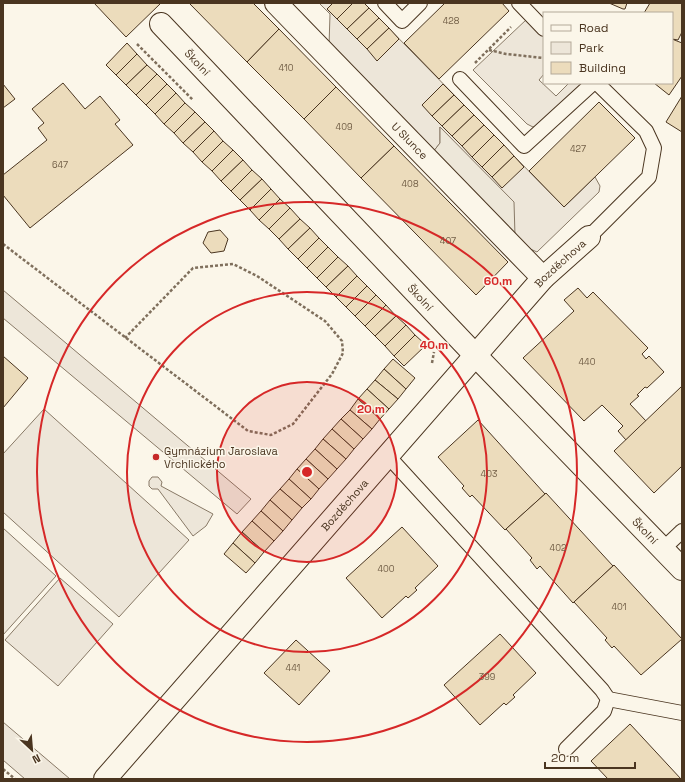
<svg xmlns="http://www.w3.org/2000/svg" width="685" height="782" font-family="'Space Grotesk',sans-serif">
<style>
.green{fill:#ede6d9;stroke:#887966}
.parking{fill:#ede7d9;stroke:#887966}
.building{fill:#ecdcbc;stroke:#4a3520}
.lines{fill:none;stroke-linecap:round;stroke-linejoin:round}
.lane-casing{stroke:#4a3520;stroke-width:16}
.street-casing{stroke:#4a3520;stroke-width:24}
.path{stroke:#7f6f5c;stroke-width:2.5;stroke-dasharray:3 2;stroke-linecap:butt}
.lane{stroke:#fbf6e9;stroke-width:14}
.street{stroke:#fbf6e9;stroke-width:22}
.ring{fill:none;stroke:#d62828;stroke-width:2}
.poi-dot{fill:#c62828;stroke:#fbf6e9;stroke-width:1.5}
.labels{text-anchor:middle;stroke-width:3;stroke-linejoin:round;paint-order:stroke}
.number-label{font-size:9px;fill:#725f47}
.street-label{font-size:11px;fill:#4a3520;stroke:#fbf6e9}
.poi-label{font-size:11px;fill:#4a3520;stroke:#fbf6e9;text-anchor:start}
.centre{fill:#d62828;stroke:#fbf6e9;stroke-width:2}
.ring-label{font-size:12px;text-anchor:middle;font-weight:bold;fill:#d62828;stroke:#fbf6e9;stroke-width:3;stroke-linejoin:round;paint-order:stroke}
</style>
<rect width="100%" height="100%" fill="#fbf6e9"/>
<g class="green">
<path d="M319,3H364L564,207L595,177L600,186L599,192L537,252L526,247L515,236L440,127V143L433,152L329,46L330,14Z"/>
<path d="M527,19L544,36V74L539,80L556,96L569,83H582L540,125L533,127L527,124L473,70Z"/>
<path d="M3,290L251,499L237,514L3,318Z"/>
<path d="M44,409L189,540L119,617L3,512V454Z"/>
<path d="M152,477H158L162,482L161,486L213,514L206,526L193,536L158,489H152L149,486V481Z"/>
<path d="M3,528L56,576L3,635Z"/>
<path d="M60,578L113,624L58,686L5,640Z"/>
<path d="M3,722L70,779H25L3,760Z"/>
</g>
<path class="parking" d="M440,127L514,202L515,236L433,152L440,143Z"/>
<g class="building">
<path d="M94,3H161L126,37Z"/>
<path d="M189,3H253L279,29L247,62Z"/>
<path d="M333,3H353L337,19L327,9Z"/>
<path d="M353,3H364L369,8L347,29L337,19Z"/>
<path d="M445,3H502L509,11L439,79L404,43Z"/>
<path d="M609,3H627L625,9H623Z"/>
<path d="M650,3H682V32L678,40L672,39V13H644Z"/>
<path d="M369,8L379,18L357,39L347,29Z"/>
<path d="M379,18L389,28L367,49L357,39Z"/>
<path d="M389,28L399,39L377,61L367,49Z"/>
<path d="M279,29L336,87L304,119L247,62Z"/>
<path d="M672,39L682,43V76L669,95L654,83H672Z"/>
<path d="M127,43L137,54L116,75L106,65Z"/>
<path d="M137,54L147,65L126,85L116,75Z"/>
<path d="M147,65L157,74L136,95L126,85Z"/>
<path d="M157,74L167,84L146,105L136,95Z"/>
<path d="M63,83L85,109L100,96L120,120L115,124L133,145L30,228L3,195V175L47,140L38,128L44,123L32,109Z"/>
<path d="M3,84L15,99L3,108Z"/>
<path d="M167,84L176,93L155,114L146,105Z"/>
<path d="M443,84L454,95L432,116L422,105Z"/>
<path d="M336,87L394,146L361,178L304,119Z"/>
<path d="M176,93L185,103L164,124L155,114Z"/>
<path d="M454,95L464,105L442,126L432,116Z"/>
<path d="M682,96V132L666,122Z"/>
<path d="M599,102L635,138L564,207L529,171Z"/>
<path d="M185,103L195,112L174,133L164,124Z"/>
<path d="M464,105L474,115L452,136L442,126Z"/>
<path d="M195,112L205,122L183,143L174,133Z"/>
<path d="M474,115L484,125L462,146L452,136Z"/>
<path d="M205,122L214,131L193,152L183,143Z"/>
<path d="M484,125L494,135L472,157L462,146Z"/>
<path d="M214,131L223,141L202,162L193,152Z"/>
<path d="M494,135L504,145L482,167L472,157Z"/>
<path d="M223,141L233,150L212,171L202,162Z"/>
<path d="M504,145L514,156L492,177L482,167Z"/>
<path d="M394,146L508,262L476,295L361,178Z"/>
<path d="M233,150L243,160L221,181L212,171Z"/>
<path d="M514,156L524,167L502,188L492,177Z"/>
<path d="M243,160L252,170L231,191L221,181Z"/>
<path d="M252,170L262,179L240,200L231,191Z"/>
<path d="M262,179L271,189L250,210L240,200Z"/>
<path d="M271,189L280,199L259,220L250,210Z"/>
<path d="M280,199L290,208L269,229L259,220Z"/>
<path d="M290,208L300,219L279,239L269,229Z"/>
<path d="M300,219L310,228L288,249L279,239Z"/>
<path d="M310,228L319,238L298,259L288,249Z"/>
<path d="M220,230L228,239L224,251L211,253L203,243L208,232Z"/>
<path d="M319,238L328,247L307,268L298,259Z"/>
<path d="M328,247L338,257L317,278L307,268Z"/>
<path d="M338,257L348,266L326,287L317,278Z"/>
<path d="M348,266L357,276L336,297L326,287Z"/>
<path d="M357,276L367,286L346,307L336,297Z"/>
<path d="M367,286L376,295L355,316L346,307Z"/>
<path d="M578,288L587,298L593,292L648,348L642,354L646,359L649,356L664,372L647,388L645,387L637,395L639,396L630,404L646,421L626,440L618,431L623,426L602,405L584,421L523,358L574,311L564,300Z"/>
<path d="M376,295L386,305L365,326L355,316Z"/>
<path d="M386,305L396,316L375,336L365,326Z"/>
<path d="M396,316L406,325L385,346L375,336Z"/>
<path d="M406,325L415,335L394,356L385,346Z"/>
<path d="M415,335L426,345L404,366L394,356Z"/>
<path d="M3,356L28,378L3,408Z"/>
<path d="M393,359L415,378L406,389L384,369Z"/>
<path d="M384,369L406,389L398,399L375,380Z"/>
<path d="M375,380L398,399L389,409L367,389Z"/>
<path d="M682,386V466L654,493L614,451Z"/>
<path d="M367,389L389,409L380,419L358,399Z"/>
<path d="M358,399L380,419L372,429L350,410Z"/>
<path d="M350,410L372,429L363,439L341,419Z"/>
<path d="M341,419L363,439L354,449L332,429Z"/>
<path d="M478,420L545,494L505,530L472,495L470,497L462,488L464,486L438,457Z"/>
<path d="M332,429L354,449L346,459L323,439Z"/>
<path d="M323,439L346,459L337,469L315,449Z"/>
<path d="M315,449L337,469L328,479L306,459Z"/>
<path d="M306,459L328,479L319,489L297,469Z"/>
<path d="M297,469L319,489L311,499L289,479Z"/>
<path d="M289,479L311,499L302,508L280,489Z"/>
<path d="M280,489L302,508L292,520L270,500Z"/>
<path d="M546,493L613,566L573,603L540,566L537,569L530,560L532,558L506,529Z"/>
<path d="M270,500L292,520L283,531L261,511Z"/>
<path d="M261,511L283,531L274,541L252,521Z"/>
<path d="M252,521L274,541L264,552L242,532Z"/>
<path d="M402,527L438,566L415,588L417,590L408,598L406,596L382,618L346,578Z"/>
<path d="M242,532L264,552L255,563L233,543Z"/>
<path d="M233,543L255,563L246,573L224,554Z"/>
<path d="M614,565L682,639L641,675L614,646L612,648L605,640L607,638L574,602Z"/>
<path d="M500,634L536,673L513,695L515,697L506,705L504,703L480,725L444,685Z"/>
<path d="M296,640L330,671L299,705L264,673Z"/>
<path d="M630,724L681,779H608L591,761Z"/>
</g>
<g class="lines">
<g class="lane-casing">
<g id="lane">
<path d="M385,3L402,21L420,3"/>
<path d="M519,3L544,29"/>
<path d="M460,79L524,146L593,83"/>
<path d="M589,237L649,177L654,148L646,131L597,83"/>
<path d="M388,456L602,690L608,699L604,711L566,749"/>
<path d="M663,549L682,531"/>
<path d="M608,699L682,713"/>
</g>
</g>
<g class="street-casing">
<g id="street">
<path id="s1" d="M276,3L543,278"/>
<path id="s2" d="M161,24L476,356L682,569"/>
<path id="s3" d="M105,779L543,278L589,237"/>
</g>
</g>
<g class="path">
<path d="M137,44L193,100"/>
<path d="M489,50L506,54L544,58"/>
<path d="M475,63L511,27"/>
<path d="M3,244L248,431L271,435L293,424L332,374L343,353L342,341L325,321L257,276L233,264L193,268L125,338"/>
<path d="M432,363L434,352"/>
<path d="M3,769L15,779"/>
</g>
<use href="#lane" class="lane"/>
<use href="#street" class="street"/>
</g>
<circle cx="307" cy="472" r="90" fill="#d62828" fill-opacity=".12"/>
<g class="ring">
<circle cx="307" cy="472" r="90"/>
<circle cx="307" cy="472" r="180"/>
<circle cx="307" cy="472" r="270"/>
</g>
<circle class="poi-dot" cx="156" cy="457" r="4"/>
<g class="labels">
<g class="number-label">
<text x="451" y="24">428</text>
<text x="286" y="71">410</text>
<text x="344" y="130">409</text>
<text x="578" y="152">427</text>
<text x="60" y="168">647</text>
<text x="410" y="187">408</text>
<text x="448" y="244">407</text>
<text x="587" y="365">440</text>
<text x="489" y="477">403</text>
<text x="558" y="551">402</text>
<text x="386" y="572">400</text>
<text x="619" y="610">401</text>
<text x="293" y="671">441</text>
<text x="487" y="680">399</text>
</g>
<g class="street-label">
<text dy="4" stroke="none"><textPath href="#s2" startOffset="53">Školní</textPath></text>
<text dy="4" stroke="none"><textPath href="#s1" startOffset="192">U Slunce</textPath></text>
<text dy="4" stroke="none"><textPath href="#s3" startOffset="688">Bozděchova</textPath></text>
<text dy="4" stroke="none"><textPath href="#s2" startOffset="377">Školní</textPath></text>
<text dy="4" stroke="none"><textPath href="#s3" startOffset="364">Bozděchova</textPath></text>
<text dy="4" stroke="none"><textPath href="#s2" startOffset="701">Školní</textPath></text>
</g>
<g class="poi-label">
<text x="164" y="455">Gymnázium Jaroslava<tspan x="164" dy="13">Vrchlického</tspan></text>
</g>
</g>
<circle cx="307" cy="472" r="6" class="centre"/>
<g class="ring-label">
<text x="498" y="285">60 m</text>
<text x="434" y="349">40 m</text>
<text x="371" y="413">20 m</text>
</g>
<rect width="685" height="782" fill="none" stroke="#4a3520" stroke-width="8"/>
<rect x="543" y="12" width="130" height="72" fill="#fbf6e9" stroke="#b4a999"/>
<rect x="551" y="25" width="20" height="6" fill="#fbf6e9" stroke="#b4a999"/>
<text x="579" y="32" font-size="12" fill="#4a3520">Road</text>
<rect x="551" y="42" width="20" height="12" fill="#ede6d9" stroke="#b4a999"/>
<text x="579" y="52" font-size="12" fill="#4a3520">Park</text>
<rect x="551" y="62" width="20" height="12" fill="#ecdcbc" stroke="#b4a999"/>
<text x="579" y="72" font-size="12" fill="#4a3520">Building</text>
<g transform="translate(32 750) rotate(154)" stroke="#fbf6e9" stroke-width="3" paint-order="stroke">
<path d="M0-3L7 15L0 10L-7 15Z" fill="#4a3520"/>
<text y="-6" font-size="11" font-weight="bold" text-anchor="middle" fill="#4a3520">N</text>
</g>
<path d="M545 762v6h90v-6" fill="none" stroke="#4a3520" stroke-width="2"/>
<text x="551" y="762" font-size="12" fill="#4a3520" stroke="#fbf6e9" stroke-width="3" paint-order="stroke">20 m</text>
</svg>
